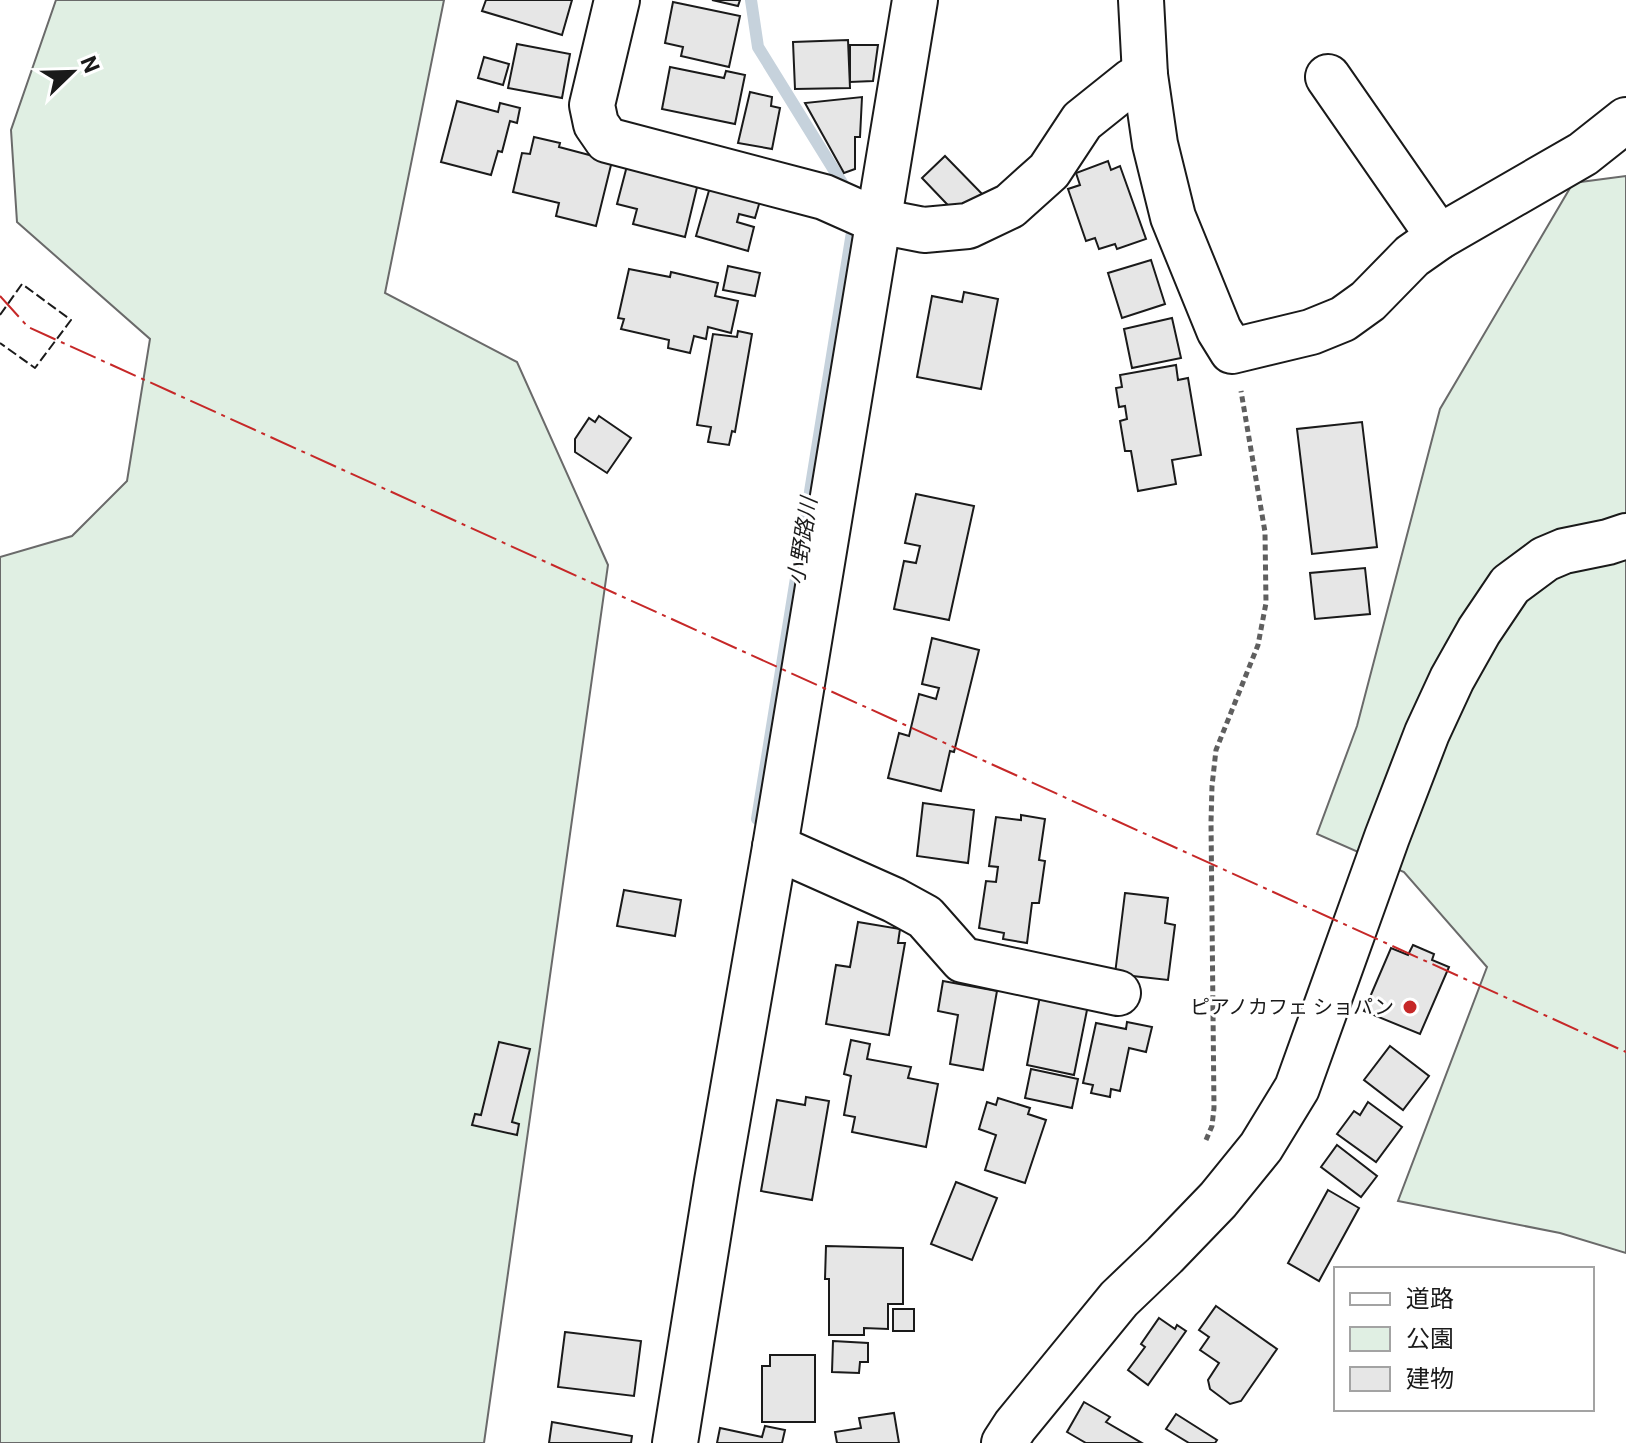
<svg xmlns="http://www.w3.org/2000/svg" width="1626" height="1443" font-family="Roboto,'Noto Sans JP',sans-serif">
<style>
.green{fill:#e0efe3;stroke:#6a6a6a;stroke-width:2}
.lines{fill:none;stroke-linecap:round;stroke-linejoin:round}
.stream{stroke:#c6d2dc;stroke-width:12}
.building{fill:#e6e6e6;stroke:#1a1a1a;stroke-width:2}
.minor-casing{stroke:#1a1a1a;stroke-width:48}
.major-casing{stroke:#1a1a1a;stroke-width:48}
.path{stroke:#5f5f5f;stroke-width:5;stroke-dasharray:6 4;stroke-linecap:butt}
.minor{stroke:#fff;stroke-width:44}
.major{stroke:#fff;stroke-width:44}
.fence{stroke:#1a1a1a;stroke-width:2;stroke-dasharray:10 4;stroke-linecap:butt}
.power{stroke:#c62828;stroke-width:2;stroke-dasharray:28 6 4 6;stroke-linecap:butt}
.poi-dot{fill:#c62828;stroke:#fff;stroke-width:3}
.labels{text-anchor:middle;stroke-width:6;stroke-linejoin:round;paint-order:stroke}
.poi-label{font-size:20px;fill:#1a1a1a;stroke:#fff;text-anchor:end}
.water-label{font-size:22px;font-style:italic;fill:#1a1a1a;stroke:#fff}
</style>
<rect width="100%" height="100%" fill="#fff"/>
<g class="green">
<path d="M56,0H444L385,293L517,362L608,565L484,1443H0V557L72,536L127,481L150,339L17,222L11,130Z"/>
<path d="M1626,176V1253L1560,1233L1398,1201L1487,967L1404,872L1317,834L1357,726L1440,409L1573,183Z"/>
</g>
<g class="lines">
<g class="stream">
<path d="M751,0L758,47L847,191"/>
<path d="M757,819L853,226"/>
</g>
</g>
<g class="building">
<path d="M486,0H572L562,35L482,11Z"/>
<path d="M712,0H740L738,6Z"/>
<path d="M673,2L740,16L729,67L681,56L683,47L665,43Z"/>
<path d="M848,40L850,88L795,89L793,42Z"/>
<path d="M517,44L570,54L562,98L508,88Z"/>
<path d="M850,45H878L873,81L850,82Z"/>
<path d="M484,57L509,64L503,85L478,78Z"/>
<path d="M670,67L724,78L726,71L745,75L735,124L662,109Z"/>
<path d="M750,92L772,97L771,106L780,108L772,149L738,143Z"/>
<path d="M862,97L860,137H855V169L844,173L805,103Z"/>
<path d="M457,101L498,112L500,103L520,108L517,123L510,121L502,152L498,151L491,175L441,162Z"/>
<path d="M534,137L560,143L559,147L612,161L596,226L556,216L559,203L513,192L522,153L530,154Z"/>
<path d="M945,156L988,200L965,223L922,178Z"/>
<path d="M1108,161L1111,170L1120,166L1146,239L1117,249L1115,244L1099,249L1095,238L1086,241L1068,189L1080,185L1076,173Z"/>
<path d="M628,162L699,179L685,237L633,224L637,209L617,204Z"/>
<path d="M712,180L762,194L755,218L739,214L737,222L754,227L748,251L696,236Z"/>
<path d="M1151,260L1165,304L1122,318L1108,273Z"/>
<path d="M728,266L760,273L755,296L723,290Z"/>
<path d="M629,269L670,277L671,272L718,283L715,296L738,301L731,333L708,327L706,339L694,336L690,353L668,348L669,340L621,329L624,319L618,318Z"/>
<path d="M964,292L998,299L981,389L917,377L932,296L962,302Z"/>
<path d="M1172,318L1181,358L1132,368L1124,329Z"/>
<path d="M738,331L752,334L735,432L732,431L729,445L708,442L711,427L697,425L713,334L737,337Z"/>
<path d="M1176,365L1178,380L1188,378L1201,455L1172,460L1176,484L1138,491L1131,451H1125L1120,421L1127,419L1125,406L1119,407L1116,388L1122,387L1120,375Z"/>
<path d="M599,416L631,438L607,473L575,452V439L589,418L595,422Z"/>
<path d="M1362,422L1377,547L1312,554L1297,429Z"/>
<path d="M916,494L974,506L949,620L894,609L904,561L916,563L920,546L905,543Z"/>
<path d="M1365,568L1370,614L1315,619L1310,573Z"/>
<path d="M932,638L979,650L954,752L950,751L941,791L888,778L899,733L909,736L919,694L936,699L939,688L922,684Z"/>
<path d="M923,803L974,810L968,863L917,856Z"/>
<path d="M1021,815L1045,819L1039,860L1045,861L1039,903H1032L1027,943L1003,939L1004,933L979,928L986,881L996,882L998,867L989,866L996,817L1021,820Z"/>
<path d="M624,890L681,900L675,936L617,926Z"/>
<path d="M1125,893L1168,898L1165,923L1175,925L1168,980L1115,974Z"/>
<path d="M858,922L900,929L898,943H905L889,1035L826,1024L836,965L850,967Z"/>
<path d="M1413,945L1434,954L1432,960L1449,967L1420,1034L1364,1011L1391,948L1408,955Z"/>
<path d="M943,981L997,991L983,1070L950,1064L958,1015L938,1011Z"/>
<path d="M1040,996L1088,1005L1074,1075L1027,1065Z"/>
<path d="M1127,1022L1152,1027L1146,1052L1129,1048L1120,1091L1111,1089L1110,1097L1091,1093L1093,1085L1083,1083L1096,1023L1126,1029Z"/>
<path d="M851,1040L870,1044L867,1059L911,1067L908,1078L938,1084L926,1147L852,1132L855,1117L844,1115L851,1076L844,1074Z"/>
<path d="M499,1042L530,1049L512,1122L519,1124L517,1135L472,1125L475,1114L481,1115Z"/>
<path d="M1390,1046L1429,1076L1403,1110L1364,1080Z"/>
<path d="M1031,1069L1078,1079L1072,1108L1025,1098Z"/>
<path d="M806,1097L829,1101L812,1200L761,1191L777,1100L805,1105Z"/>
<path d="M998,1098L1030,1108L1028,1114L1046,1120L1025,1183L985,1170L996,1135L979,1129L987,1102L996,1105Z"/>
<path d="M1368,1102L1402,1127L1376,1162L1337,1134L1354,1111L1360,1115Z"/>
<path d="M1337,1145L1377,1176L1361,1197L1321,1167Z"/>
<path d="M956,1182L997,1198L972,1260L931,1244Z"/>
<path d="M1328,1190L1359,1208L1319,1281L1288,1263Z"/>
<path d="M826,1246L903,1248V1304H888V1329L864,1328V1335H829V1279H825Z"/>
<path d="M1216,1306L1277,1349L1241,1401L1230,1404L1210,1389L1208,1380L1219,1363L1200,1350L1209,1337L1199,1330Z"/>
<rect x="893" y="1309" width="21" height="22"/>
<path d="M1159,1318L1175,1329L1177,1325L1186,1331L1148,1385L1128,1370L1145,1347L1141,1344Z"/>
<path d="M565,1332L641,1341L634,1396L558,1387Z"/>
<path d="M833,1341L868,1343V1362H860L859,1373L832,1372Z"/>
<path d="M770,1355H815V1422H762V1366H770Z"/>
<path d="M1084,1402L1110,1417L1106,1422L1142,1443H1086L1067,1432Z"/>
<path d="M894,1413L899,1443H837L835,1432L861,1428L859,1418Z"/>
<path d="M1176,1414L1217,1440L1215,1443H1189L1166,1429Z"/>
<path d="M552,1422L632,1436L631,1443H549Z"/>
<path d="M765,1426L785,1430L782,1443H717L720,1428L762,1437Z"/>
</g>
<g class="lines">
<g class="minor-casing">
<g id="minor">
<path d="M617,0L592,105L596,124L607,140L824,197L878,221L924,230L968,226L1010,206L1049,171L1082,121L1132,81L1145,75"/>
<path d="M1141,0L1145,75L1155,144L1173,217L1219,330L1232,351L1311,332L1343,319L1368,301L1412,256L1439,237L1583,154L1626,120"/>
<path d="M1328,77L1439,237"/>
<path d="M775,847L894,900L925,917L963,960L1118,993"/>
<path d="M675,1443L717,1181L775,847L915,0"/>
</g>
</g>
<g class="major-casing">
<path id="major" d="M1004,1443L1015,1426L1119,1299L1165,1255L1218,1200L1261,1147L1297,1088L1387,837L1427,733L1452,679L1479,631L1510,585L1545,559L1564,551L1608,542L1626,536"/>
</g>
<path class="path" d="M1206,1140L1212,1126L1214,1108L1211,822L1212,786L1216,750L1258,645L1266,603L1265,532L1241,391"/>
<use href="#minor" class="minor"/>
<use href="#major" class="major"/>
<path class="fence" d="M0,315L22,284L71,320L35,368L0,343"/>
<path class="power" d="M0,296L28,327L1626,1052"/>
</g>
<circle class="poi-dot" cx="1410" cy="1007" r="8"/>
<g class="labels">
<g class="poi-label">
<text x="1394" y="1014">ピアノカフェ ショパン</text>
</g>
<g class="water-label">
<text transform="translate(802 541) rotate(-81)" y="8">小野路川</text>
</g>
</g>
<rect x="1334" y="1267" width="260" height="144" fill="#ffffff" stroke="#a3a3a3" stroke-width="2"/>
<rect x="1350" y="1293" width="40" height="12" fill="#ffffff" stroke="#a3a3a3" stroke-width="2"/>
<text x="1406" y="1307" font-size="24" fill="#1a1a1a">道路</text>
<rect x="1350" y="1327" width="40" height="24" fill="#e0efe3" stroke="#a3a3a3" stroke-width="2"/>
<text x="1406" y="1347" font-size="24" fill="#1a1a1a">公園</text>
<rect x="1350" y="1367" width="40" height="24" fill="#e6e6e6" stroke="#a3a3a3" stroke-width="2"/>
<text x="1406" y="1387" font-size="24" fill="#1a1a1a">建物</text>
<g transform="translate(72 72) rotate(67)" stroke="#ffffff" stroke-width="6" paint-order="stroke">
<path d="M0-6L14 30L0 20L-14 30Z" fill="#1a1a1a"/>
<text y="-12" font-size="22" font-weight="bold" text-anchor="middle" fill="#1a1a1a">N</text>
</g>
</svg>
